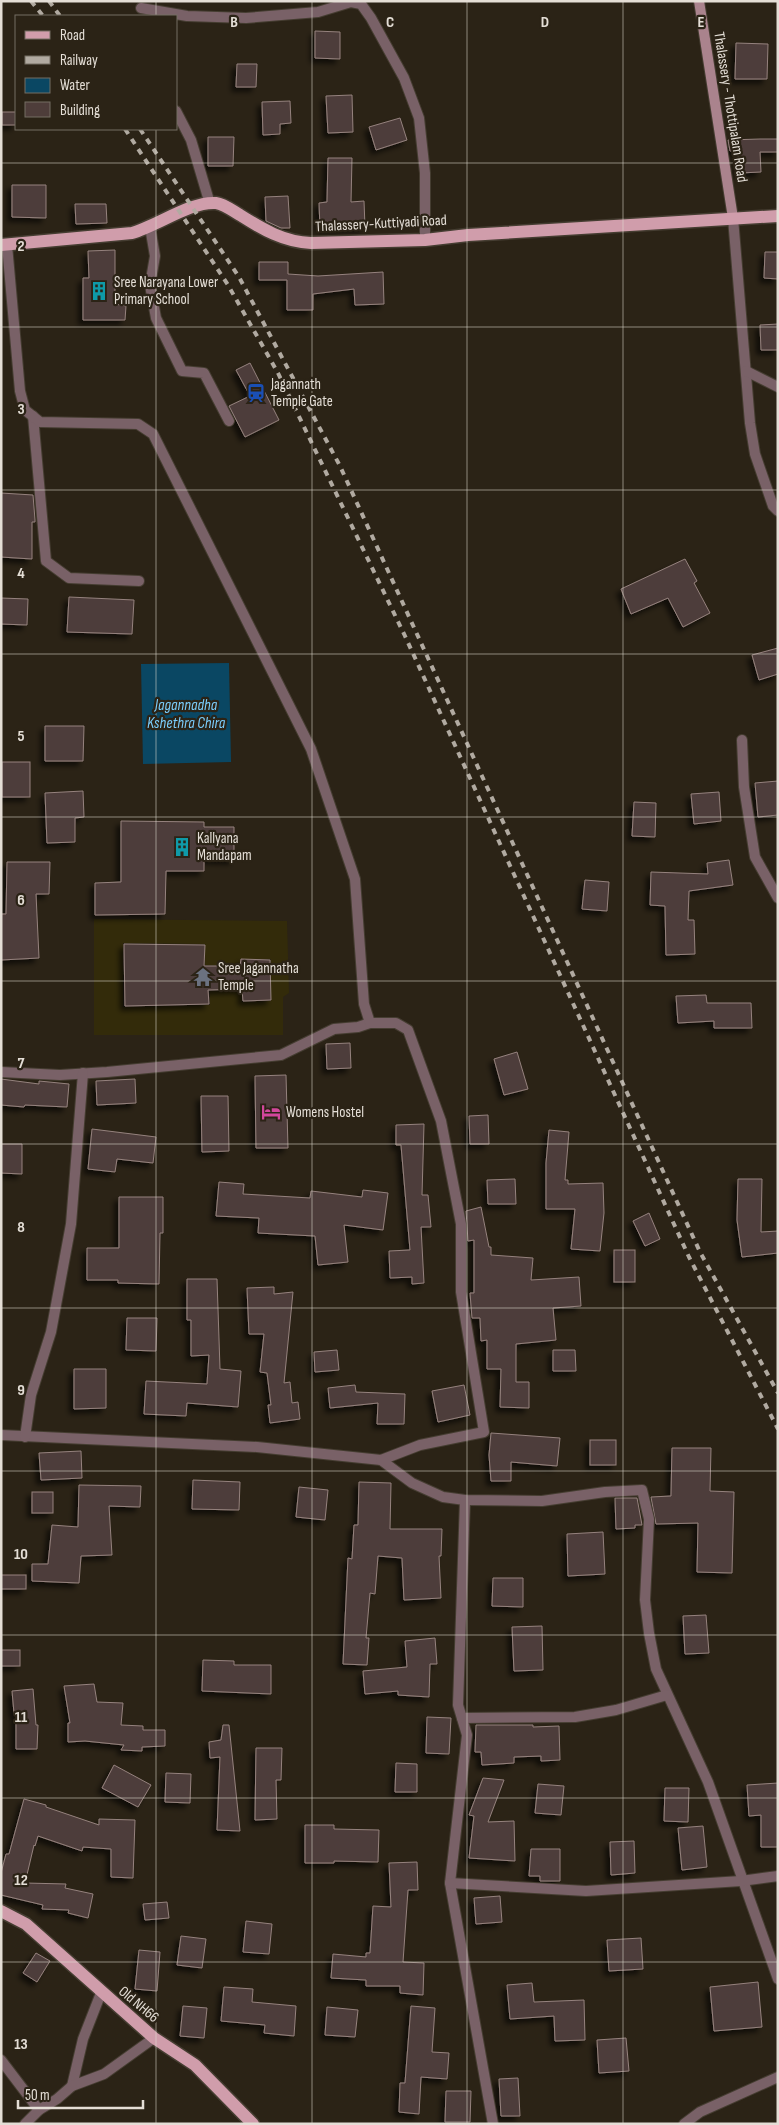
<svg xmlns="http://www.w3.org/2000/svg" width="779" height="2125" font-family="'Sofia Sans Condensed',sans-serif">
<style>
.sand{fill:#332b0a;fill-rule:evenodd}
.water{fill:#0a4763}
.building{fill:#4e3d3a;stroke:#95827e;filter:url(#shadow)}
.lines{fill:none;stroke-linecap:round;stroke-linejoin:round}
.minor-casing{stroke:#453d31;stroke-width:12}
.secondary-casing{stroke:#453d31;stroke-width:12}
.primary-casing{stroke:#453d31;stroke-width:15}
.minor{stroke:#796167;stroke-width:10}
.secondary{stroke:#aa838d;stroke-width:10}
.primary{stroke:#d09dab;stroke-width:12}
.rail{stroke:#b1aaa1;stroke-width:4;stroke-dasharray:6 6;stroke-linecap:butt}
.grid{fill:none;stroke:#e4ded6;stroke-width:1;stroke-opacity:0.55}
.labels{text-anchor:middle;stroke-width:4.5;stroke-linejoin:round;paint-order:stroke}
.street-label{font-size:15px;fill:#e4ded6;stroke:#2b2316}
.poi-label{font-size:15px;fill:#e4ded6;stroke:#2b2316;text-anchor:start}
.water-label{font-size:16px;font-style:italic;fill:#7acdfb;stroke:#2b2316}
.grid-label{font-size:16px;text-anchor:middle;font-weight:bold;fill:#e4ded6;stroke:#2b2316;stroke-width:4.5;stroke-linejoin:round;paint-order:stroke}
</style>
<defs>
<filter id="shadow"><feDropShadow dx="-4.5" dy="4.5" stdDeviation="2.5" flood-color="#0009"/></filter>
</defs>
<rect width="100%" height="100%" fill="#2b2316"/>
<path class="sand" d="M94,919L287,921L289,993L283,997V1035H94ZM123,943L205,944V965L240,966V959H271V1001L242,1002V990L210,991V1005L123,1007Z"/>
<path class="water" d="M229,663L231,762L143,764L141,664Z"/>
<g class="building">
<path d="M315,31L340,32V59L315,58Z"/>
<path d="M736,43L768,44L767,79H735Z"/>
<path d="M237,64H257L256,87H236Z"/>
<path d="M352,95L353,132L328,133L326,96Z"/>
<path d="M290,101L291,123L280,124V134L263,135L262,102Z"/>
<rect x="2" y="112" width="14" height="13"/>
<path d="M400,118L407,140L376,150L369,127Z"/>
<path d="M208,137H234L233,166H208Z"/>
<path d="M760,139H778V152H760L761,172L739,173L738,151H730L728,140Z"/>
<path d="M328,158H352L351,202L364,201L365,227L320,228L319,203L327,202Z"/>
<path d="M12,185H46V218L12,217Z"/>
<path d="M288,196L290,228H281L266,221L265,197Z"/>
<path d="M75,204H106L107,223L76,224Z"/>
<path d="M115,250V304L126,306L125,320H83V278H89L88,251Z"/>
<path d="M765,252H778V279L764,278Z"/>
<path d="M259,262H288V274L318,276L383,272L384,304L355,305L354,289L313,294V310H287V280H259Z"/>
<path d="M778,324V350H761L760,325Z"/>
<path d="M250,363L279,420L245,437L229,406L250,396L236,370Z"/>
<path d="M1,493L33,495L35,520V522H32V559L1,557Z"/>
<path d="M685,559L697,581L694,583L710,613L683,627L668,598L631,614L621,589Z"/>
<path d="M69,597L134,600L132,634L67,632Z"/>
<path d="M1,598L28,599L27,625L1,624Z"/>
<path d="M778,648V674L759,680L752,655Z"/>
<path d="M45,726H84L83,761H45Z"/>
<rect x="2" y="762" width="28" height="35"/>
<path d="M778,781V815L758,817L755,783Z"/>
<path d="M83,791L84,817L75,818V842L47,843L45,793Z"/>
<path d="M719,792L721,821L694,824L691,794Z"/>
<path d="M634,802L656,803L655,837L632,836Z"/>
<path d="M121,821L204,822V827H234V860L204,859V871H166L165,914L95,915V883L121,882Z"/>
<path d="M729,860L733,885L689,891L688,920H694L695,954L666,955L665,906L650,905L651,872L708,874L707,863Z"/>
<path d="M7,862H50L49,894H36L39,958L1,960V914H6Z"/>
<path d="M585,880L609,882L607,911L582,909Z"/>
<path d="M124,944L205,945L204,966H240L241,959L270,960L271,1000L243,1001L242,989L208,990L209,1004L125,1006Z"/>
<path d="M706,995L707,1003H751L752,1028H714V1021L678,1023L676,996Z"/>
<path d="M350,1043L351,1068L327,1069L326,1044Z"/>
<path d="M517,1052L528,1089L504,1095L494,1059Z"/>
<path d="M286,1075L288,1148H256L255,1076Z"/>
<path d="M1,1079L39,1084V1081L69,1084L67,1107L25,1105L24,1107L1,1105Z"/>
<path d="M135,1079L136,1103L97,1105L96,1081Z"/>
<path d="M201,1096H228L229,1151L202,1152Z"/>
<path d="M488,1115L489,1144H470L469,1116Z"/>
<path d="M424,1124L422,1195H428L431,1227H421L424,1283L412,1284V1277L390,1278L389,1251L410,1250L401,1145H396V1125Z"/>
<path d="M92,1129L156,1137L153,1163L117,1159L115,1172L88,1169Z"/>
<path d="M549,1130L569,1132L565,1180H568V1184L603,1183L604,1213L600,1251L571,1249L575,1209H546V1163Z"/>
<path d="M1,1144H22V1174L1,1173Z"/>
<path d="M515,1179L516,1204H488L487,1180Z"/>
<path d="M738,1179H762L761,1232L778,1231V1253L742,1257L737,1220Z"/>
<path d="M219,1182L244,1184L243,1194L310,1198L311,1191L362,1197L363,1190L388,1193L383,1230L344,1225L348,1262L318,1265L315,1236L258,1233L259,1218L216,1216Z"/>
<path d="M119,1197H163V1233H160L159,1284L118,1283V1280H87V1248H119Z"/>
<path d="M481,1207L489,1247H491V1255L533,1258L531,1280L579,1277L581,1306L553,1308L556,1340L516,1344V1382H529V1408L500,1407L501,1369H487V1340L481,1341L480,1318H472L470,1293H474V1240L468,1241L466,1211Z"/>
<path d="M649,1213L660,1239L645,1246L633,1221Z"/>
<rect x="614" y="1250" width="21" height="32"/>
<path d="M187,1279H217L220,1369L241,1371L238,1407L187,1403L186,1416L144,1414L146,1381L207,1384L209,1355L191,1356V1320H187Z"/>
<path d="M274,1287V1294L293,1292L284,1383L290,1382L292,1403L298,1402L300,1419L270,1423L268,1405H271L267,1373L260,1372L264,1334H249L247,1288Z"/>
<path d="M127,1318H157L156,1351L126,1350Z"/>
<path d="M337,1350L339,1370L315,1372L314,1352Z"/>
<path d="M553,1350H575L576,1371H553Z"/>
<path d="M74,1369H106V1408L74,1409Z"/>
<path d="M355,1385L356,1392L405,1394L404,1424H377L378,1403L330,1408L328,1388Z"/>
<path d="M464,1385L470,1415L438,1422L432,1391Z"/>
<path d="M491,1433L560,1438L557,1466L511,1462V1481H491L489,1455Z"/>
<rect x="590" y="1440" width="26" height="25"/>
<path d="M672,1448H711L710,1491L734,1492L732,1573L697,1572L698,1523L656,1524L651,1497L671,1496Z"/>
<path d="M81,1451L82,1478L41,1480L39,1453Z"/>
<path d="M193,1480L240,1482L239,1510L192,1509Z"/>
<path d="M359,1482L391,1483L390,1529H442L441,1556H439L441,1598L404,1600L402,1558L378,1556L375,1594L370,1593L366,1638H369L367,1665L343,1664L348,1558L352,1559L354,1525H358Z"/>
<path d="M79,1485L141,1486L140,1507L109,1506L112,1555L81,1556L79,1583L32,1581V1564H48L52,1525L78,1527Z"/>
<path d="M299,1487L328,1490L325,1520L296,1517Z"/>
<rect x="32" y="1492" width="21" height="21"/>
<path d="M615,1498H637L642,1525H635V1528L616,1529Z"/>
<path d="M603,1532L605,1574L568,1576L567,1534Z"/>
<rect x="1" y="1575" width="25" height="14"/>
<path d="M493,1578H523V1607L492,1606Z"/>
<path d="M706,1615L709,1653L685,1654L683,1616Z"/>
<path d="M542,1626L543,1670L514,1671L512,1627Z"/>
<path d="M435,1638L437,1664H430L429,1697L398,1695V1691L365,1694L363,1671L407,1667L405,1641Z"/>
<rect x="1" y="1650" width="19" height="16"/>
<path d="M203,1660L234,1661V1665H271V1694L202,1691Z"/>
<path d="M94,1684L97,1702L123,1703L121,1725L143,1726V1730H165V1746L142,1747V1751L121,1750L124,1745L85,1741L68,1742V1723H70L64,1686Z"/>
<path d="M33,1689L36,1725H38L37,1749H16V1713H14L12,1691Z"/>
<path d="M427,1717L451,1718L449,1754L426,1753Z"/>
<path d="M223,1725H229L240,1831L217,1830L220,1757L210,1758L209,1742L221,1740Z"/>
<path d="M476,1725H533V1727L559,1726L560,1760L541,1761V1756L514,1757V1763L482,1765L481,1752H475Z"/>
<path d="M256,1748H282L281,1780H276L277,1819L255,1820Z"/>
<path d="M396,1763L417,1764V1792H395Z"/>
<path d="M114,1765L151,1785L138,1807L102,1788Z"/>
<path d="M166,1773L191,1774L190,1803L165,1802Z"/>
<path d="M483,1778L504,1780L488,1822L514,1821L515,1861L469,1858L474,1816L469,1815Z"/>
<path d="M778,1783V1847H761V1815L749,1816L747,1785Z"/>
<path d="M538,1784L564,1786L561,1815L535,1813Z"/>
<path d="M665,1788H689L688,1822L664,1821Z"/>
<path d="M24,1799L46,1805V1807L99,1825V1819L135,1820L133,1878L111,1877V1849L83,1847L82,1851L38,1836L35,1846L34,1845L25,1883L66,1884L65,1888L93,1894L88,1918L68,1913L69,1910L42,1909L43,1905L1,1895V1873L6,1854H9Z"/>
<path d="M305,1825H334V1829L379,1830L378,1862L334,1861V1863H305Z"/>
<path d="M703,1826L707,1867L682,1870L678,1828Z"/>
<path d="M634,1841L635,1873L611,1875L610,1842Z"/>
<path d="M531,1849H560V1881H540V1876H529Z"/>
<path d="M417,1862L418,1890H408L403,1962L424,1963L423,1995L400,1993V1986H366V1980L331,1978L333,1954L366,1957V1953H370L373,1906L391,1907L389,1863Z"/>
<path d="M500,1896L502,1922L476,1924L474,1898Z"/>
<path d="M167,1902L169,1918L145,1920L143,1904Z"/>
<path d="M246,1921L272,1924L269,1954L243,1952Z"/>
<path d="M181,1936L206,1939L202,1968L177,1965Z"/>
<path d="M641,1938L643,1969L609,1971L607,1940Z"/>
<path d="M139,1950L160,1952L157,1991L135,1989Z"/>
<path d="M36,1953L50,1961L37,1982L23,1973Z"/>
<path d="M758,1982L762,2027L714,2031L710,1987Z"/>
<path d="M532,1983L534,2002L584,2000L585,2040L555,2041L554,2016L510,2019L507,1985Z"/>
<path d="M224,1987L253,1989L252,2002L296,2006L294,2036L264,2033L265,2025L221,2021Z"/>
<path d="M183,2006L207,2008L204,2038L180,2036Z"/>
<path d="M411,2006L435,2008L432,2052L449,2053L447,2079L421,2077L419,2114L399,2112L400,2083H405Z"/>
<path d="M327,2007L358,2010L355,2037L325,2035Z"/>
<path d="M626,2038L629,2071L599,2073L597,2040Z"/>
<path d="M518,2078L520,2116H501L499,2079Z"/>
<path d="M446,2091H471L470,2122H445Z"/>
</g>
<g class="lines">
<g class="minor-casing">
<g id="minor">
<path d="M141,8L187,16L246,18L318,12L351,2L361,4L371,18L404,78L419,118L425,173V240"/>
<path d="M176,111L191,140L210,204"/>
<path d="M733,218L750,423L755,454L773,506L778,511"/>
<path d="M150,227L155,256L150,285L156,318L182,371L204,373L229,421"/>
<path d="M746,371L778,387"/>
<path d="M33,416L46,561L69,578L139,581"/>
<path d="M742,740L744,787L755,857L778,898"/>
<path d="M1,1072L60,1075L107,1072L281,1055L334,1029L358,1027L370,1023"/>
<path d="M1,1435L257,1447L381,1460L420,1445L484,1432L461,1292V1224L441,1121L408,1030L396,1023H370L364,1004L355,879L311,749L153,434L138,424L40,422L25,410L20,391L7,245"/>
<path d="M25,1437L31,1395L51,1332L71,1224L83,1073"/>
<path d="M381,1460L412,1483L443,1497L465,1500L542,1501L605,1492L642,1490L649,1519L645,1600L649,1633L656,1669L708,1782L778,1979"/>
<path d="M465,1500L458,1705L467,1735L450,1883L493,2124"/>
<path d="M462,1718L575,1717L616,1710L667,1695"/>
<path d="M450,1883L586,1891L741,1881L778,1876"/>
<path d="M1,2060L39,2110"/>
<path d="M72,2086L83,2039L101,1993"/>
<path d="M25,2124L39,2110L57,2099L72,2086L104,2074L154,2038"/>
<path d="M684,2124L700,2112L778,2077"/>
</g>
</g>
<g class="secondary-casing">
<path id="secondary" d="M699,1L733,218"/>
</g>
<g class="primary-casing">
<g id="primary">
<path d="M1,245L132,233C157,226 191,201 216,203C224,204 233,211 240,215C262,229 284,242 311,243L425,240L468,235L778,216"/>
<path d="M1,1911L26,1924L154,2038L195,2065L253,2124"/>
</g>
</g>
<use href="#minor" class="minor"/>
<use href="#secondary" class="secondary"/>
<use href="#primary" class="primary"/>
<g class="rail">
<path d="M31,1L43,16"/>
<path d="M49,1L60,16"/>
<path d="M125,129L228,285L278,373L405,636L689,1257L778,1429"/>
<path d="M140,129L239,277L340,466L700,1252L778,1393"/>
</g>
</g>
<path class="grid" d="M156,1V16M312,1V2124M467,1V2124M623,1V2124M156,129V2124M1,163H778M1,327H778M1,490H778M1,654H778M1,817H778M1,981H778M1,1144H778M1,1308H778M1,1471H778M1,1635H778M1,1798H778M1,1962H778"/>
<defs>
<g id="building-bare" transform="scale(1.5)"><path d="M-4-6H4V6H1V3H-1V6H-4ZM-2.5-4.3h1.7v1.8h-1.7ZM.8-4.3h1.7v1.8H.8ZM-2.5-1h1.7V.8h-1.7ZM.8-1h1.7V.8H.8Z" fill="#0f9aa8" stroke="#2b2316" stroke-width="2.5" paint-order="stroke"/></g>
<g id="station-bare" transform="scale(1.5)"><path d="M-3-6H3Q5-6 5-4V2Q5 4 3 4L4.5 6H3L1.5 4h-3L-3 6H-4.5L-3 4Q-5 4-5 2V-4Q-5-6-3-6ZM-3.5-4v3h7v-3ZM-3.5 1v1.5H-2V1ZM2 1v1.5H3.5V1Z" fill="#1a4fb4" stroke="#2b2316" stroke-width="2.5" paint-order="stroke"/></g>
<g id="temple-bare" transform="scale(1.5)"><path d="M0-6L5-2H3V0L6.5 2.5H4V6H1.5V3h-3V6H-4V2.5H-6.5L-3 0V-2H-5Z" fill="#6b7280" stroke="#2b2316" stroke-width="2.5" paint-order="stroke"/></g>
<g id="hotel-bare" transform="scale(1.5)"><path d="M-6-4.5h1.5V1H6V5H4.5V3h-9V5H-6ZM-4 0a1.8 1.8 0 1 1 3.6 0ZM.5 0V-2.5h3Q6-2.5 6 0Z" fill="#d1479c" stroke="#2b2316" stroke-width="2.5" paint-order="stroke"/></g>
</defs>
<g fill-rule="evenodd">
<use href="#building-bare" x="99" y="291"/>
<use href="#station-bare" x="256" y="393"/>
<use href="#building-bare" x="182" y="847"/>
<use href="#temple-bare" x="203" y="977"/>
<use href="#hotel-bare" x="271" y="1112"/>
</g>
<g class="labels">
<g class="street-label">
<text transform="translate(731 107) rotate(81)" y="5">Thalassery - Thottipalam Road</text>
<text transform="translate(381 223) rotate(-3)" y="5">Thalassery-Kuttiyadi Road</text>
<text transform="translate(139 2004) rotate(40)" y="5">Old NH66</text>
</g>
<g class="poi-label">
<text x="114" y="287">Sree Narayana Lower<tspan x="114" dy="17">Primary School</tspan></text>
<text x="271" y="389">Jagannath<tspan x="271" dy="17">Temple Gate</tspan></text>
<text x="197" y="843">Kallyana<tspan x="197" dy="17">Mandapam</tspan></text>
<text x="218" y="973">Sree Jagannatha<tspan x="218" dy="17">Temple</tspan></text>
<text x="286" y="1117">Womens Hostel</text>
</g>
<g class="water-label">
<text x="186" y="710">Jagannadha<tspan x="186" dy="18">Kshethra Chira</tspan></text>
</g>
</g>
<g class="grid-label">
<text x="234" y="27">B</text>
<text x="390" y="27">C</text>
<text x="545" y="27">D</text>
<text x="701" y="27">E</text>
<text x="21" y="251">2</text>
<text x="21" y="414">3</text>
<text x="21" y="578">4</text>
<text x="21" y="741">5</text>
<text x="21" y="905">6</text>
<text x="21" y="1068">7</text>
<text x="21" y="1232">8</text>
<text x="21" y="1395">9</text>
<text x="21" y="1559">10</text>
<text x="21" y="1722">11</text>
<text x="21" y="1885">12</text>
<text x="21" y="2049">13</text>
</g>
<rect width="779" height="2125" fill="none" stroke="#e4ded6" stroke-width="5"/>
<rect x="15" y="15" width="162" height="115" fill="#2b2316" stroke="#756e63"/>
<rect x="25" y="31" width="25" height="8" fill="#d09dab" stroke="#756e63"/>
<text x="60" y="40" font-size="15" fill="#e4ded6">Road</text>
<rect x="25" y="56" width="25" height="8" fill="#b1aaa1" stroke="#756e63"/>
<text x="60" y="65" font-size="15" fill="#e4ded6">Railway</text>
<rect x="25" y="78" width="25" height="15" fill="#0a4763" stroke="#756e63"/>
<text x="60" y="90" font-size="15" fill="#e4ded6">Water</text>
<rect x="25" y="102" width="25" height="15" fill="#4e3d3a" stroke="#756e63"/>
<text x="60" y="115" font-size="15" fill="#e4ded6">Building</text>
<path d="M18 2100v8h125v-8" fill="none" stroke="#e4ded6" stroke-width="2.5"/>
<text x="25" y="2100" font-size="15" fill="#e4ded6" stroke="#2b2316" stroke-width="4" paint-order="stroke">50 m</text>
</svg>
